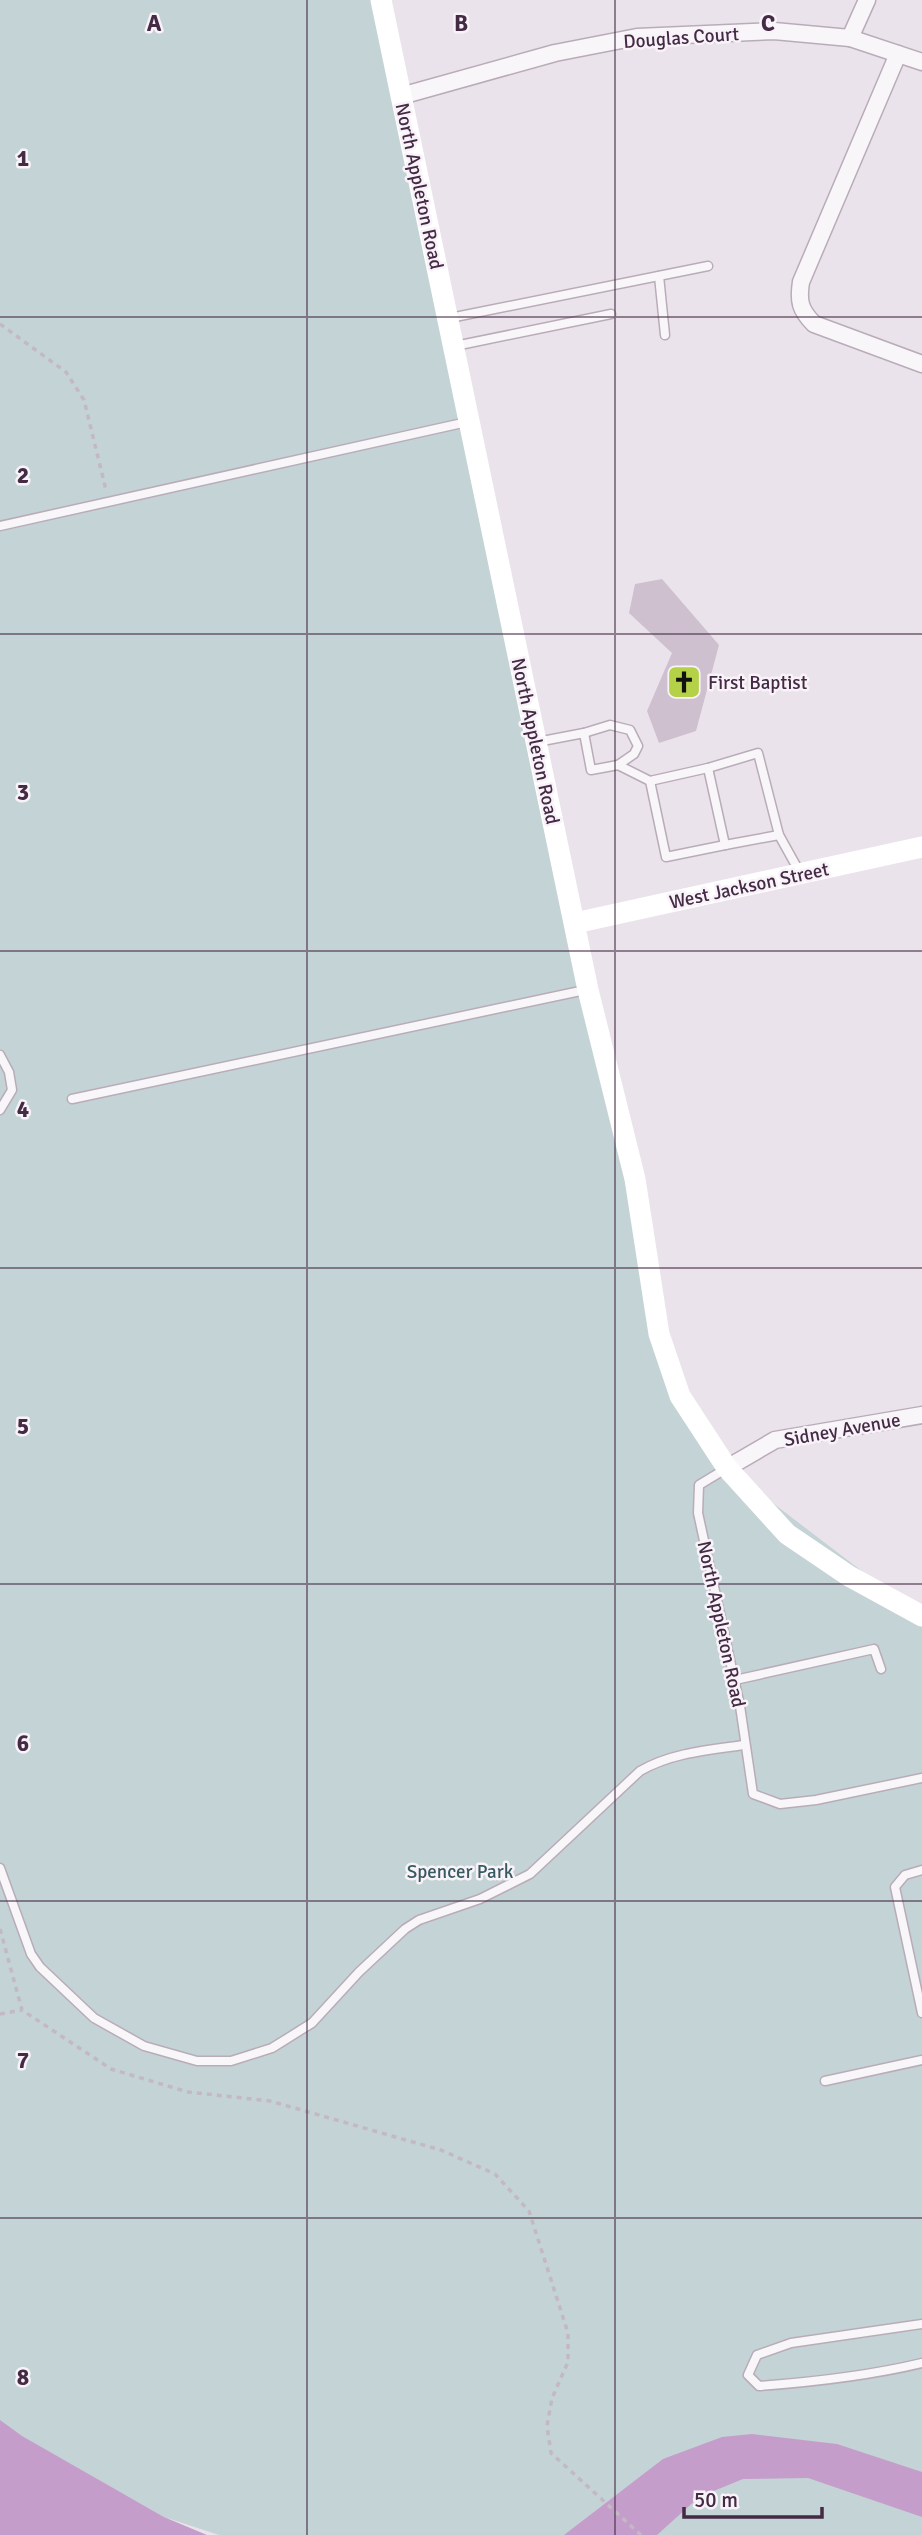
<svg xmlns="http://www.w3.org/2000/svg" width="922" height="2535" font-family="Signika,sans-serif">
<style>
.green{fill:#c4d3d5}
.water{fill:#c59dcb}
.building{fill:#cec0ce}
.lines{fill:none;stroke-linecap:round;stroke-linejoin:round}
.lane-casing{stroke:#b9acb9;stroke-width:11}
.street-casing{stroke:#b9acb9;stroke-width:19}
.path{stroke:#c3b9c3;stroke-width:3.5;stroke-dasharray:5 5;stroke-linecap:butt}
.lane{stroke:#f9f6f9;stroke-width:8}
.street{stroke:#f9f6f9;stroke-width:16}
.secondary{stroke:#fff;stroke-width:21}
.grid{fill:none;stroke:#442a44;stroke-width:2;stroke-opacity:0.55}
.labels{text-anchor:middle;stroke-width:5;stroke-linejoin:round;paint-order:stroke}
.street-label{font-size:19px;fill:#442a44;stroke:#f8f3f8}
.poi-label{font-size:19px;fill:#442a44;stroke:#f8f3f8;text-anchor:start}
.park-label{font-size:19px;fill:#375960;stroke:#f8f3f8}
.grid-label{font-size:23px;text-anchor:middle;font-weight:bold;fill:#442a44;stroke:#f8f3f8;stroke-width:5;stroke-linejoin:round;paint-order:stroke}
</style>
<rect width="100%" height="100%" fill="#ebe3eb"/>
<path class="green" d="M0,0H381L659,1334L727,1468L922,1617V2535H219L164,2517L0,2424Z"/>
<g class="water">
<path d="M0,2420L22,2436L164,2517L207,2535H0Z"/>
<path d="M752,2434L837,2444L922,2472V2517L808,2478L743,2479L699,2497L657,2535H564L663,2459L722,2437Z"/>
</g>
<path class="building" d="M662,579L719,645L696,731L659,743L647,711L672,653L629,613L635,584Z"/>
<g class="lines">
<g class="lane-casing">
<g id="lane">
<path d="M659,276L665,335"/>
<path d="M450,318L708,266"/>
<path d="M455,346L611,314"/>
<path d="M0,526L467,422"/>
<path d="M584,733L610,725L630,730L638,746L634,754L618,765"/>
<path d="M537,742L584,733L591,770L618,765L650,781L708,768L758,753L779,835L799,871"/>
<path d="M650,781L666,857L725,845L708,768"/>
<path d="M725,845L779,835"/>
<path d="M0,1055L9,1072L12,1090L0,1110"/>
<path d="M72,1099L585,990"/>
<path d="M727,1468L699,1485L698,1513L740,1706L753,1794L780,1804L816,1800L922,1778"/>
<path d="M735,1680L874,1649L881,1669"/>
<path d="M0,1868L31,1954L40,1967L94,2018L144,2046L197,2061H231L272,2048L312,2023L359,1972L405,1929L419,1920L480,1899L530,1874L640,1771C671,1753 708,1750 744,1745"/>
<path d="M922,1870L905,1875L895,1887L922,2013"/>
<path d="M825,2081L922,2060"/>
<path d="M922,2324L791,2343L757,2355L748,2375L759,2386C814,2382 868,2376 922,2363"/>
</g>
</g>
<g class="street-casing">
<g id="street">
<path d="M850,38L867,0"/>
<path d="M898,54L801,282C798,301 800,310 814,324L922,364"/>
<path d="M401,96L555,53L637,37L774,31L850,38L922,62"/>
<path d="M727,1468L775,1440L922,1415"/>
</g>
</g>
<g class="path">
<path d="M0,324L66,372L84,400L106,490"/>
<path d="M0,1929L22,2010L111,2069L188,2092L270,2101L441,2150L495,2174L529,2211L568,2333V2362L552,2398L547,2426L551,2453L641,2535"/>
<path d="M0,2014L22,2010"/>
</g>
<use href="#lane" class="lane"/>
<use href="#street" class="street"/>
<g class="secondary">
<path d="M381,0L588,990L635,1179L659,1334L680,1396L727,1468L787,1534L849,1576L922,1616"/>
<path d="M575,923L922,847"/>
</g>
</g>
<path class="grid" d="M307,0V2535M615,0V2535M0,317H922M0,634H922M0,951H922M0,1268H922M0,1584H922M0,1901H922M0,2218H922"/>
<defs>
<g id="church-square" transform="scale(1.75)"><rect x="-9" y="-9" width="18" height="18" rx="4" fill="#b5d147" stroke="#f8f3f8"/><path d="M-1.2-6h2.4v3.5h3.3v2.4h-3.3V6h-2.4V-.1h-3.3v-2.4h3.3Z" fill="#111"/></g>
</defs>
<g fill-rule="evenodd">
<use href="#church-square" x="684" y="682"/>
</g>
<g class="labels">
<g class="street-label">
<text transform="translate(681 37) rotate(-4)" y="7">Douglas Court</text>
<text transform="translate(420 186) rotate(78)" y="7">North Appleton Road</text>
<text transform="translate(536 741) rotate(78)" y="7">North Appleton Road</text>
<text transform="translate(749 885) rotate(-12)" y="7">West Jackson Street</text>
<text transform="translate(842 1429) rotate(-10)" y="7">Sidney Avenue</text>
<text transform="translate(722 1624) rotate(78)" y="7">North Appleton Road</text>
</g>
<g class="poi-label">
<text x="708" y="689">First Baptist</text>
</g>
<g class="park-label">
<text x="460" y="1878">Spencer Park</text>
</g>
</g>
<g class="grid-label">
<text x="154" y="31">A</text>
<text x="461" y="31">B</text>
<text x="768" y="31">C</text>
<text x="23" y="166">1</text>
<text x="23" y="483">2</text>
<text x="23" y="800">3</text>
<text x="23" y="1117">4</text>
<text x="23" y="1434">5</text>
<text x="23" y="1751">6</text>
<text x="23" y="2068">7</text>
<text x="23" y="2385">8</text>
</g>
<path d="M684 2507v10h138v-10" fill="none" stroke="#442a44" stroke-width="3.5"/>
<text x="694" y="2507" font-size="21" fill="#442a44" stroke="#f8f3f8" stroke-width="5" paint-order="stroke">50 m</text>
</svg>
